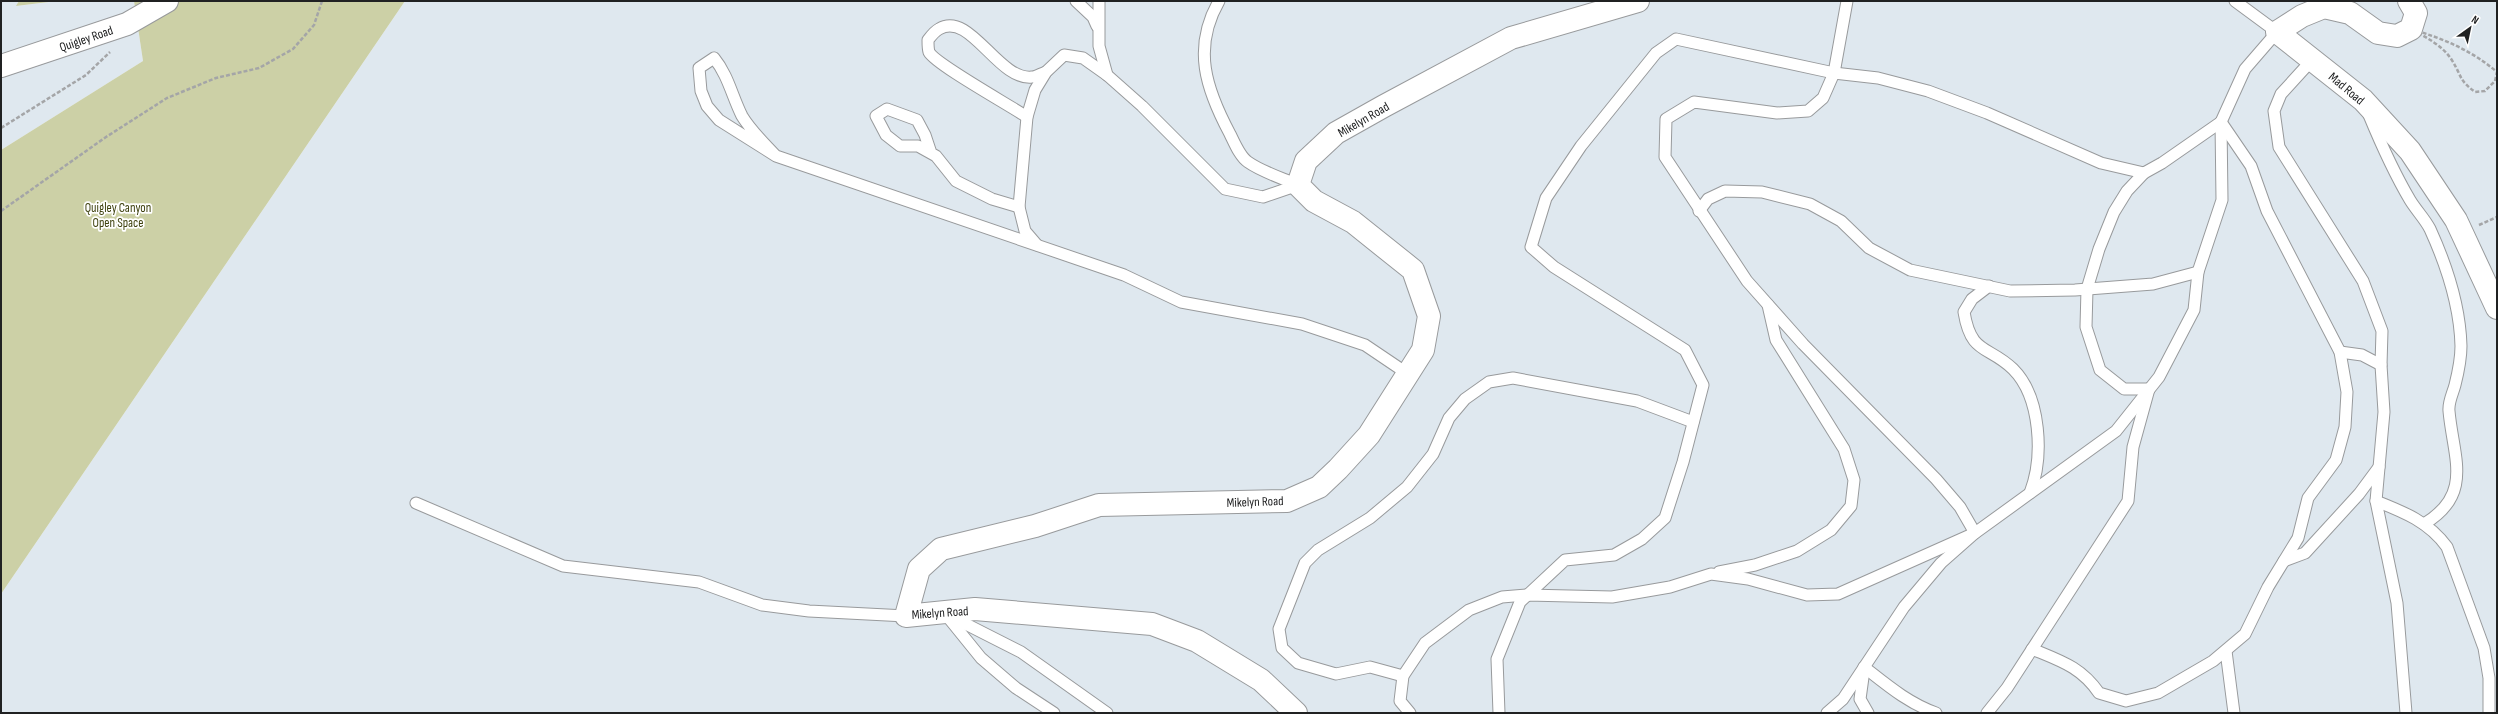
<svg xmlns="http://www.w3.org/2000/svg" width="2498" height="714" font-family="'Sofia Sans Condensed',sans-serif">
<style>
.built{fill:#dfe8ef}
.green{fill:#ccd0a6}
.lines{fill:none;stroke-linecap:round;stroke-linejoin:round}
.lane-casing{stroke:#989a9c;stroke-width:13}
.street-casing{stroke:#989a9c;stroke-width:24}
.path{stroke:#a4a5a7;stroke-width:2.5;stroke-dasharray:4 2;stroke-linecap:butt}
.lane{stroke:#fff;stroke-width:11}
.street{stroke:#fff;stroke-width:22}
.labels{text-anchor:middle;stroke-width:3.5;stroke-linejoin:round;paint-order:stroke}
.street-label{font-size:13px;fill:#202122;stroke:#fff}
.park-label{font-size:13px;fill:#3d400d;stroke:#fff}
</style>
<rect width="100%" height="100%" fill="#f3f5f7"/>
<g class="built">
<path d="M1,1H19L17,6L57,1H134L143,61L1,150Z"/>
<path d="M405,1H2497V713H1V594Z"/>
</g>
<g class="green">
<path d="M19,1H57L16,6Z"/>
<path d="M134,1H405L1,594V150L143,61Z"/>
</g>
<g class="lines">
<g class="lane-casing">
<g id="lane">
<path d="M1076,1L1093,17L1097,26"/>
<path d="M1099,1V46L1107,75"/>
<path d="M1219,1C1192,48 1206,89 1230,134C1234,142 1240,157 1248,162C1262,172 1282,178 1298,185"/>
<path d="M2312,60L2281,94L2274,111L2279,147L2363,281L2382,331L2381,365L2384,412L2376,501L2397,603L2406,713"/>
<path d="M2369,115C2381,144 2394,173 2410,200C2416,210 2425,219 2430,229C2446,264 2460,307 2461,346C2461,358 2458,373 2455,385C2453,393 2448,402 2449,411C2453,457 2474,494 2424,524"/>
<path d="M1027,117C1011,106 935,64 929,52C928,49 928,43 928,40C931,36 935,31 939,29C970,10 998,81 1032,77C1036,77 1042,73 1046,72"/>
<path d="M931,153L925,135L917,120L887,109L876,116L886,135L900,146H918L936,156L956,181L992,199L1019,207"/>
<path d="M776,156C764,143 751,131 742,116C732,96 728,75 714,58L699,68L701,91L707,106L719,120L776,156L1124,275L1181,302L1302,324L1365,345L1408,374"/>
<path d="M1699,211L1708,199L1725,191L1762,192L1810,204L1841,221L1869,248L1910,270L2010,291L2075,290L2153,284L2198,272"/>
<path d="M1037,245L1025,231L1019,207L1027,117L1035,90L1046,72L1064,55L1083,58L1107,75L1142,106L1225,189L1263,197L1298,185"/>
<path d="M1989,286L1972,299L1964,312C1971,355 1988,345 2013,369C2041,397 2044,457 2030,493"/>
<path d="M2340,352L2362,355L2381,365"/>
<path d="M2376,501C2404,512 2429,522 2447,547L2484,648L2489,678V713"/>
<path d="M416,503L563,566L699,582L762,605L809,611L906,616"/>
<path d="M2284,561L2305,553L2359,494L2379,467"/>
<path d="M1719,572L1755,565L1797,551L1831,530L1851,506L1854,480L1844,449L1776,340L1768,305"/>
<path d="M948,615L1021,652L1107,713"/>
<path d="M947,616L981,658L1016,688L1054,713"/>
<path d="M2032,649C2061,661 2081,667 2099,693L2126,701L2158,693L2213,661L2245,634L2268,587L2298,538L2308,498L2336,460L2345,427L2347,392L2340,352L2267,211L2251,166L2221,122"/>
<path d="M2226,651L2234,713"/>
<path d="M1864,667C1887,685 1908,703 1936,713"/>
<path d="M1864,670L1860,699L1868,713"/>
<path d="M1403,676L1370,667L1336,674L1298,663L1282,648L1279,629L1305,563L1318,550L1370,518L1407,487L1433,454L1449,418L1465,399L1489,382L1513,378L1637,401L1693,422"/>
<path d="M1410,713L1400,701L1403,676L1425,643L1469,610L1502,597L1527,595L1612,597L1670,587L1711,574L1748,579L1807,595L1838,594L1975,533L1960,507L1936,479L1803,344L1747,281L1665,157L1666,119L1694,102L1777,113L1808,111L1823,98L1834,73L1847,1"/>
<path d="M1499,713L1497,659L1520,602L1565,560L1614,555L1642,539L1665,518L1683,462L1703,385L1685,350L1554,267L1531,247L1546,198L1581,146L1656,53L1676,39L1834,73L1878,78L1928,91L1987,113L2101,163L2144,173L2162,163L2221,122"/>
<path d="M1827,713L1843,699L1904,607L1941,563L1975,533L2116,431L2159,377L2194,310L2198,272L2222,200L2221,122L2245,69L2277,32L2235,1"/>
<path d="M1987,713L2007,688L2128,501L2133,447L2149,389H2124L2100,370L2086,327L2087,289L2099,249L2114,212L2127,191L2144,173"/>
</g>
</g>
<g class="street-casing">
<g id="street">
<path d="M2409,1L2416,13L2411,29L2397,36L2378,33L2350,13L2324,7L2302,16L2277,32L2363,100L2410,151L2456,220L2497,308"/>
<path d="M1,66L127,24L167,1"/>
<path d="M1296,713L1261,680L1197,641L1152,624L975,609L906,616L919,569L941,549L1035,526L1099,505L1287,501L1319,487L1338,469L1369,435L1423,350L1429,316L1413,270L1353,222L1314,201L1298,185L1306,161L1336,133L1384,106L1511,38L1638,1"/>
</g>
</g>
<g class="path">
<path d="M2411,29C2444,39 2471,50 2497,72L2495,81L2485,91L2475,92C2459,80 2462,77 2453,62C2444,46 2427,38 2411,29Z"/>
<path d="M1,128L86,75L110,52"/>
<path d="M1,211L106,137L167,98L216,78L259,68L293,49L314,25L322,1"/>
<path d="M2479,225L2497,217"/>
</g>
<use href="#lane" class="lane"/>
<use href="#street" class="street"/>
</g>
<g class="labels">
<g class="street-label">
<text transform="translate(86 38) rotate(-19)" y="5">Quigley Road</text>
<text transform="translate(2347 88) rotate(40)" y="5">Mad Road</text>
<text transform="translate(1363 119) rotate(-30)" y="5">Mikelyn Road</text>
<text transform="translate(1255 501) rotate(-2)" y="5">Mikelyn Road</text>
<text transform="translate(940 612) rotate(-4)" y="5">Mikelyn Road</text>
</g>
<g class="park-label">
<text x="118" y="212">Quigley Canyon<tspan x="118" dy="15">Open Space</tspan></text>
</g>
</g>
<rect width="2498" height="714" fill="none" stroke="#202122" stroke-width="4"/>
<g transform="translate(2470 28) rotate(33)" stroke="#ffffff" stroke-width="3" paint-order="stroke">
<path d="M0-3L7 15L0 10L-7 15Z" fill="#202122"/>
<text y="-6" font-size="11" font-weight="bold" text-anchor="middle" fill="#202122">N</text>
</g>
</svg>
